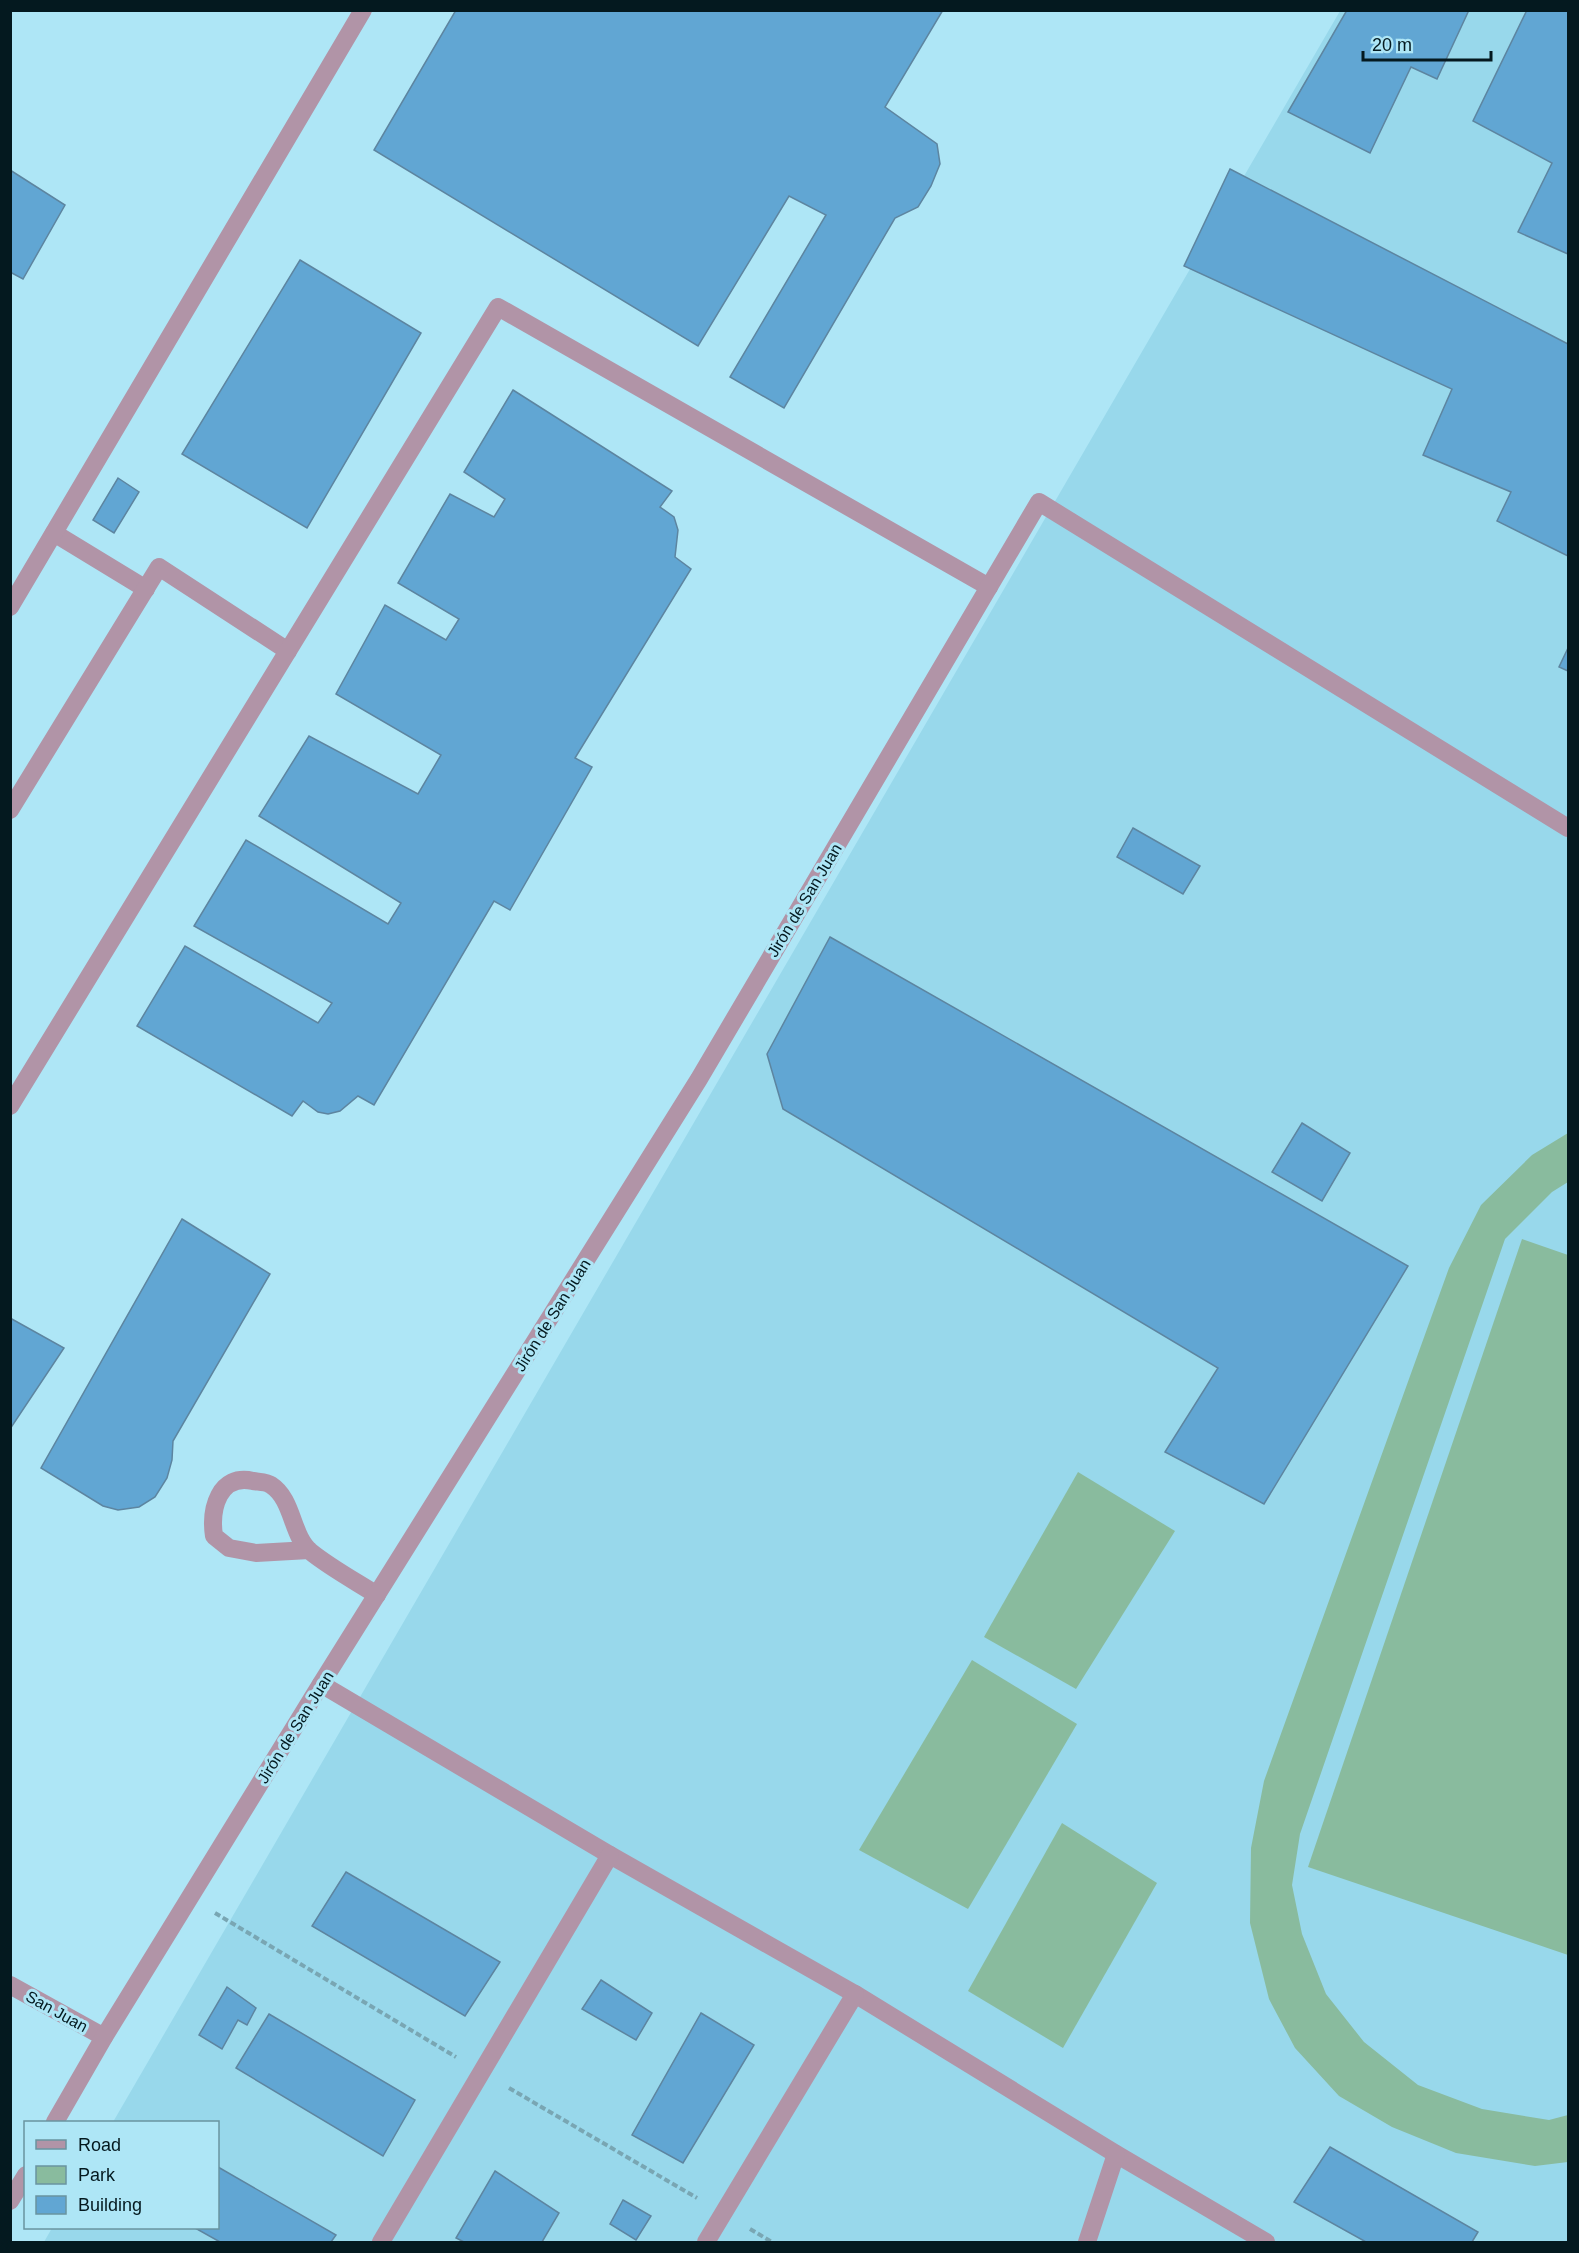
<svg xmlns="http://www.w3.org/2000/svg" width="1579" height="2253" font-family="Arial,sans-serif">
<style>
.built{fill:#98d8eb}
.green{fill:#89bb9e}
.building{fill:#61a6d3;stroke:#5d85a0;stroke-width:1.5}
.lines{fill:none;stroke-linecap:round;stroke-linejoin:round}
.path{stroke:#79a6b3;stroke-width:4;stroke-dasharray:6 3;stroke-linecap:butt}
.minor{stroke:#b194a7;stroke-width:18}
.labels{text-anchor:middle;stroke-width:6;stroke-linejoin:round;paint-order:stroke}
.street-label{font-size:16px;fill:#04191f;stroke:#aee6f6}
</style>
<rect width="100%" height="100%" fill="#aee6f6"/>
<path class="built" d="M1340,11H1568V2242H44L52,2228H218V2122H113Z"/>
<g class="green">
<path d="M1568,1133V1182L1552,1192L1505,1239L1300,1834L1292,1885L1302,1934L1326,1994L1364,2042L1418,2085L1482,2109L1549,2120L1568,2115V2162L1535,2166L1456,2153L1392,2127L1339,2096L1295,2048L1269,1999L1250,1923L1251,1848L1264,1781L1449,1268L1481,1205L1532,1155Z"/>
<path d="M1522,1239L1568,1255V1955L1308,1867Z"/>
<path d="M1078,1472L1175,1531L1076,1689L984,1637Z"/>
<path d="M972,1660L1077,1724L968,1909L859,1850Z"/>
<path d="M1062,1823L1157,1883L1063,2048L968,1991Z"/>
</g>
<g class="building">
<path d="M456,10H943L885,107L937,144L940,164L931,186L918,207L895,218L784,408L730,377L826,215L789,196L698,346L374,150Z"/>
<path d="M1347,10H1469L1437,79L1411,67L1370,153L1288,112Z"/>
<path d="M1527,10H1568V254L1518,232L1552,163L1473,121Z"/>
<path d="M1230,169L1568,344V556L1497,521L1511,492L1423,455L1452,389L1184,266Z"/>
<path d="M10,170L65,205L23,279L10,272Z"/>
<path d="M300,260L421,333L307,528L182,454Z"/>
<path d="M513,390L672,491L660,507L674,517L678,530L675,557L691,569L575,758L592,767L510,910L494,901L374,1105L358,1096L340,1111L328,1114L318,1112L303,1101L292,1116L137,1026L185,946L318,1023L332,1003L194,926L246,840L388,924L401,903L259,816L309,736L418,794L441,755L336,694L385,605L446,640L459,619L398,583L450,494L494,517L505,499L464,472Z"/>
<path d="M118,478L139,492L114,533L93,520Z"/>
<path d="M1568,648V671L1559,667Z"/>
<path d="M1133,828L1200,866L1183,894L1117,857Z"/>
<path d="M830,937L1408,1266L1264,1504L1165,1452L1218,1368L783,1109L767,1054Z"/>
<path d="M1302,1123L1350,1153L1322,1201L1272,1172Z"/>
<path d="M182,1219L270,1274L173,1441L172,1460L167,1478L155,1497L139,1507L118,1510L103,1506L41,1468Z"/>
<path d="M10,1318L64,1348L10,1429Z"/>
<path d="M346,1872L500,1962L465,2016L312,1926Z"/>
<path d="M601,1980L652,2013L636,2040L582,2009Z"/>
<path d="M227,1987L256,2008L247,2025L238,2020L222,2049L199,2035Z"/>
<path d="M701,2013L754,2045L683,2163L632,2135Z"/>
<path d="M269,2014L415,2100L383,2156L236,2068Z"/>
<path d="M1330,2147L1478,2232L1472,2242H1366L1294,2202Z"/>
<path d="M218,2167L336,2235L331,2242H220L195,2228H218Z"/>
<path d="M495,2171L559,2213L542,2242H464L456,2238Z"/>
<path d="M623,2200L651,2216L636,2240L610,2224Z"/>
</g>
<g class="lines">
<g class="path">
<path d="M215,1913L456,2057"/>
<path d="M509,2088L697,2198"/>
<path d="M750,2229L772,2242"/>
</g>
<g class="minor">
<path d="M54,533L146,589"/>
<path d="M10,607L363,10"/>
<path d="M10,810L159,567L288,651"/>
<path d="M10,1106L498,307L989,587"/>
<path d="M309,1550L256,1553L229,1548L214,1536C210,1509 219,1473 253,1481C259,1482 267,1482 271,1485C294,1500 291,1536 311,1552C331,1568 355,1581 377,1595"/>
<path d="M321,1684L610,1855L855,1994L1116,2154L1266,2242"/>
<path d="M10,1985L104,2037"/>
<path d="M55,2122L104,2037L321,1684L699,1079L1039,502L1568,828"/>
<path d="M10,2201L26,2175"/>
<path d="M381,2242L610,1855"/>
<path d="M706,2242L855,1994"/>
<path d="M1087,2242L1116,2154"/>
</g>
</g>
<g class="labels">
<g class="street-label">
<text transform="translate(804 900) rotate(-59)" y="6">Jirón de San Juan</text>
<text transform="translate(552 1315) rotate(-58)" y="6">Jirón de San Juan</text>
<text transform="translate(295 1727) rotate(-58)" y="6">Jirón de San Juan</text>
<text transform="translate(57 2011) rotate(29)" y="6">San Juan</text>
</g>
</g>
<rect width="1579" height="2253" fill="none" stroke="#04191f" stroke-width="24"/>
<rect x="24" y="2121" width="195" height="108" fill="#aee6f6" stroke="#6a94a0" stroke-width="1.5"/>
<rect x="36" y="2140" width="30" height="9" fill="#b194a7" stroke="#6a94a0" stroke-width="1.5"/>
<text x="78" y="2151" font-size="18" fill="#04191f">Road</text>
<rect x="36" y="2166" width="30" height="18" fill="#89bb9e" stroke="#6a94a0" stroke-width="1.5"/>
<text x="78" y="2181" font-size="18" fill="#04191f">Park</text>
<rect x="36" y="2196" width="30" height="18" fill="#61a6d3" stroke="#6a94a0" stroke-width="1.5"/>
<text x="78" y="2211" font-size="18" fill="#04191f">Building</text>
<path d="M1363 51v9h128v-9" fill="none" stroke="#04191f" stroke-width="3"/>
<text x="1372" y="51" font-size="18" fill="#04191f" stroke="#aee6f6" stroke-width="4.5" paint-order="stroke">20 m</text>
</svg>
